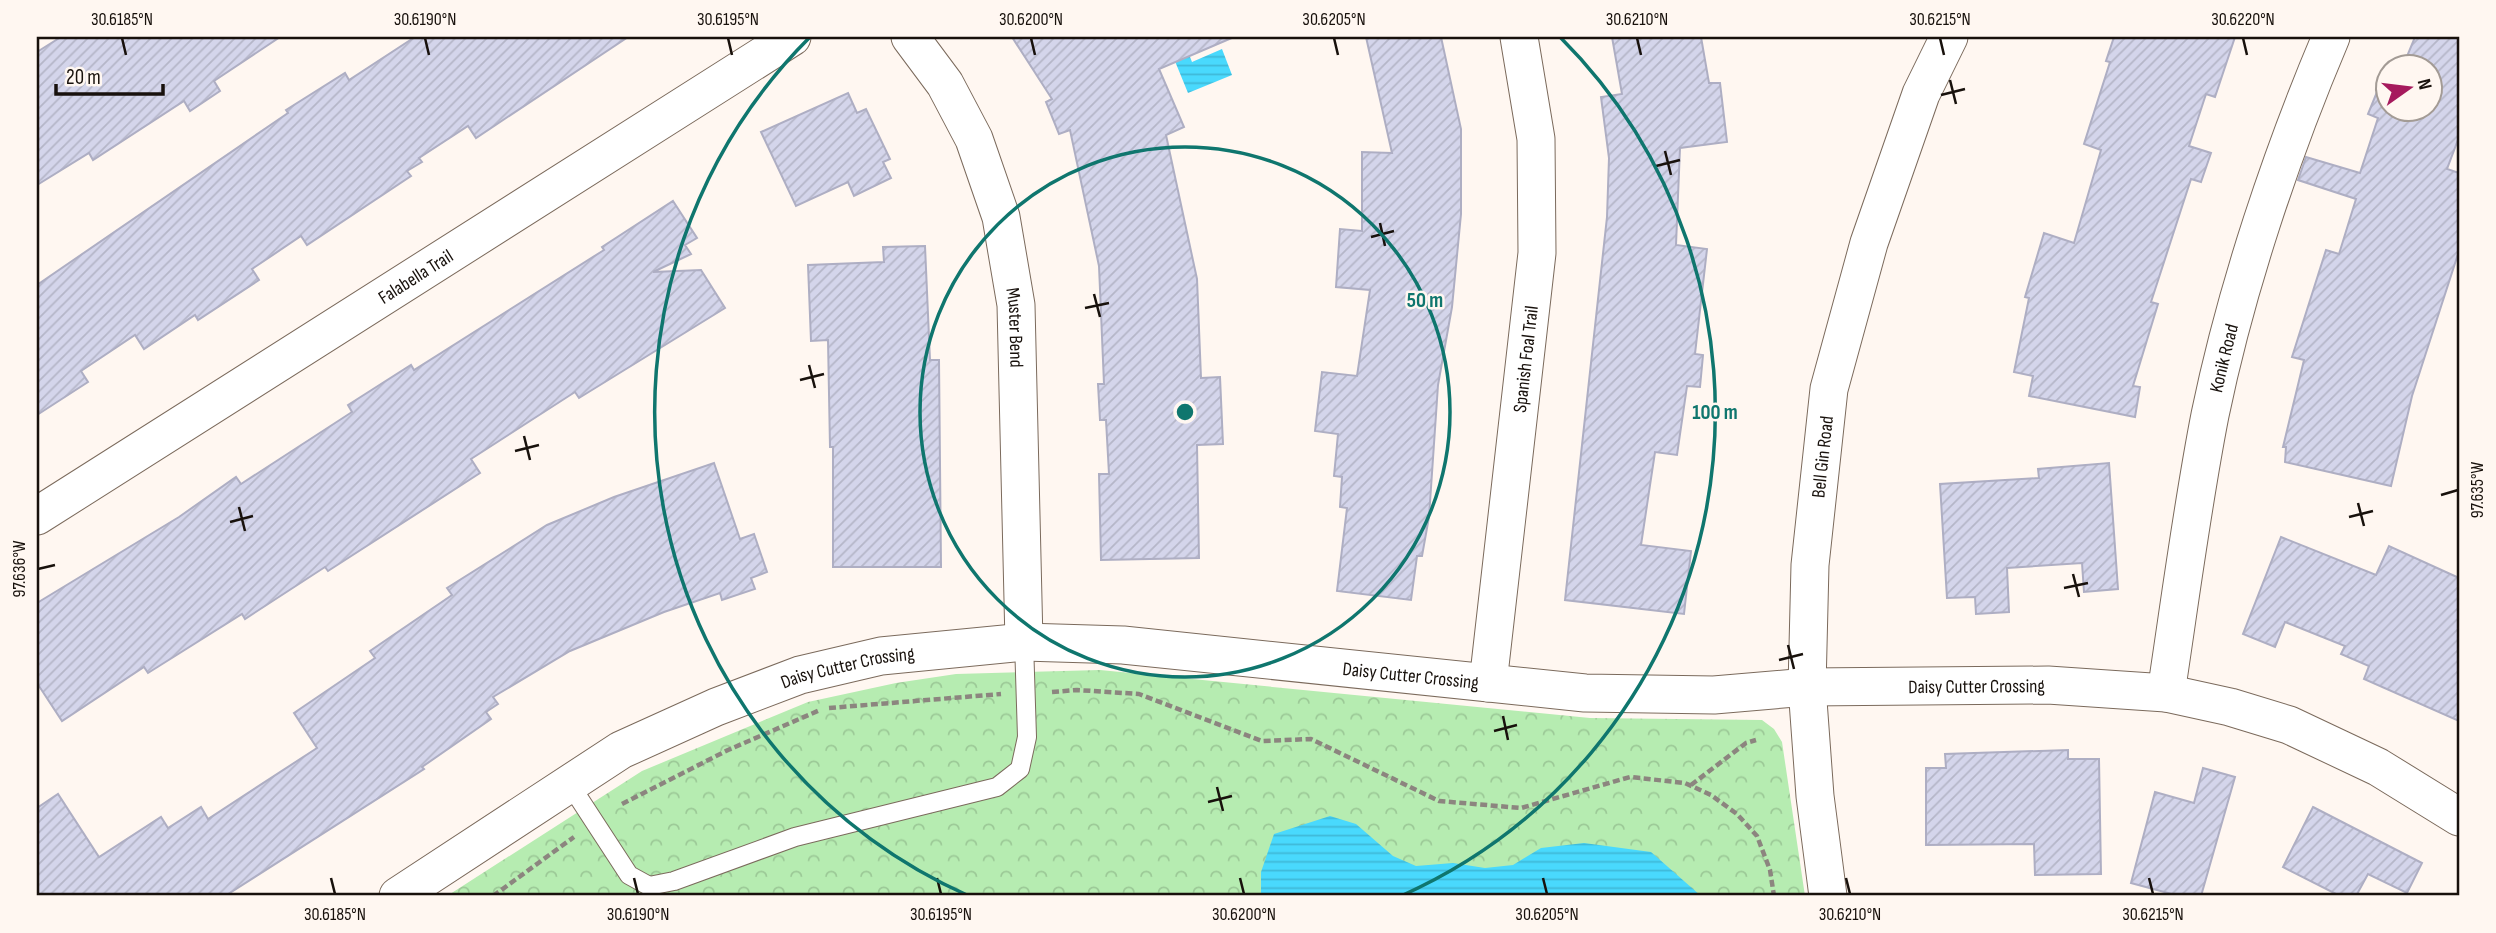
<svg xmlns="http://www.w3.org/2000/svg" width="2496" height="933" font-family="'Sofia Sans Condensed',sans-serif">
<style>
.park{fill:url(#park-crowns)}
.water{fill:url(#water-rules)}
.building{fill:url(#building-hatch);stroke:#aeaec3;stroke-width:2}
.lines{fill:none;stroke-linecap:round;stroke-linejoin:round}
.service-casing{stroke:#7b6a5c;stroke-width:20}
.minor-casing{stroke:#7b6a5c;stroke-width:39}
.path{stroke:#8c857f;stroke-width:4.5;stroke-dasharray:7 3.5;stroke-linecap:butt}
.service{stroke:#fff;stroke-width:18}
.minor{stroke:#fff;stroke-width:37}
.ticks{fill:none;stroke:#18110c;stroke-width:2.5}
.ring{fill:none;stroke:#0f766e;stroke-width:3.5}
.labels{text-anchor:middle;stroke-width:5;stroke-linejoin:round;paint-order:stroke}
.street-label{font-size:19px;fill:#18110c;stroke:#fff7f1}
.centre{fill:#0f766e;stroke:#fff7f1;stroke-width:3.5}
.ring-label{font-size:21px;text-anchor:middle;font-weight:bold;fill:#0f766e;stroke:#fff7f1;stroke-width:5;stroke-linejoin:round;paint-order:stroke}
.neatline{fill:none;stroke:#18110c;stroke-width:2.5}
.ticks-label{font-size:18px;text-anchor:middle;fill:#18110c}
</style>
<defs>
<pattern id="park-crowns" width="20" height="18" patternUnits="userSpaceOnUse" patternTransform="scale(1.75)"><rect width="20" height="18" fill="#b6ecb1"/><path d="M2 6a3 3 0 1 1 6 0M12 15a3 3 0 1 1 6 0" fill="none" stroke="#9cc997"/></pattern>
<pattern id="water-rules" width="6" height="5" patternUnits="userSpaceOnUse" patternTransform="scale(1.75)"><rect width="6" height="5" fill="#49d9fd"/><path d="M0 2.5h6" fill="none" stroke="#3fb9d8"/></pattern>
<pattern id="building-hatch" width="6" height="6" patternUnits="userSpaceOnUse" patternTransform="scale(1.75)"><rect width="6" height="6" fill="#d4d5eb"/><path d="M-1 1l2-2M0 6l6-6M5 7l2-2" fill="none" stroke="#b5b6c8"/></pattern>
</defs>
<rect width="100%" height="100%" fill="#fff7f1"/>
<path class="park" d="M1100,670L1590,718L1762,720L1774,729L1782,742L1805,896H447L642,771L808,702L896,683L956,674Z"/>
<g class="water">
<path d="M1185,44L1192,62L1222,49L1232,75L1188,93L1170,49Z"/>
<path d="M1330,816L1356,824L1393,856L1416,866L1453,863L1485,868L1513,865L1541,848L1584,843L1651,852L1701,896H1261V872L1274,834Z"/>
</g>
<g class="building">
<path d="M61,37H280L214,81L220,91L190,111L184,101L93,160L89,153L37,185V52Z"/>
<path d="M415,37H628L476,138L468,126L419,158L422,162L407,171L411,176L307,245L301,236L252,269L259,280L198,320L195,315L144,349L135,335L81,371L88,382L37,415V285L288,113L286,110L345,73L349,80Z"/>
<path d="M1012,37H1234L1159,69L1184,127L1166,135L1197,279L1201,378L1220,377L1223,444L1197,445L1199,558L1101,560L1099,474H1109L1106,420H1100L1098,384H1104L1099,266L1070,130L1059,134L1046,102L1052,99Z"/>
<path d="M1366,37H1441L1461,129V214L1452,307L1438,385L1429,517L1422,556H1417L1411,600L1337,591L1347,508L1340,507L1342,477L1334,476L1338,434L1315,431L1322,372L1357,376L1370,290L1336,287L1340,229L1362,231V152L1392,153Z"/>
<path d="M1612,37H1701L1709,83H1720L1727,142L1680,148L1676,245L1707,249L1695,354L1703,355L1700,387L1687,386L1677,455L1655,452L1641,545L1691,551L1684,614L1565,600L1607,217L1609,158L1601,97L1622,94Z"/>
<path d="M2114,37H2235L2215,97L2206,94L2189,146L2211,153L2201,182L2191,179L2151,302L2158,304L2133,386L2140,387L2135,417L2029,396L2033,376L2014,372L2029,298L2025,297L2044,233L2074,243L2101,150L2084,144L2110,62L2106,61Z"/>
<path d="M2415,37H2459V137L2447,169L2459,173V251L2412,396L2391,486L2285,462L2286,447H2283L2304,360L2292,357L2326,250L2339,254L2356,199L2298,180L2306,157L2360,173L2378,118L2368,114L2381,82L2388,85V108H2430V66H2403Z"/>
<path d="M848,93L857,113L866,109L890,159L883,162L891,178L854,196L848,182L796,206L761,132Z"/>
<path d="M673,201L697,238L685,245L691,254L653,272L701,270L725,308L579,398L575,392L471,459L480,473L328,571L325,567L245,619L242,614L148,673L144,667L62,721L37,683V603L179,517L236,477L241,484L352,412L348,405L411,365L414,370L604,250L602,247Z"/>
<path d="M925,246L930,360H939L941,567H833V447H830L828,340L811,341L808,265L884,262L883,247Z"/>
<path d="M714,463L740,539L754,534L767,572L751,578L755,589L722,600L720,593L664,612L570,651L493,697L498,704L486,712L491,719L422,767L424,769L225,896H37V808L58,794L99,857L161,817L168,828L201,807L208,819L317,748L294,713L375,658L370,651L452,595L447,588L547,525L614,497Z"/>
<path d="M2109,463L2118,589L2084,592L2082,563L2007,568L2009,612L1976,614L1975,597L1947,598L1940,484L2039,478L2038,469Z"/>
<path d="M2281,537L2376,575L2389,546L2459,578V721L2364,679L2369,666L2341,654L2345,646L2285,622L2275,647L2243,634Z"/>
<path d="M2068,750V759H2099L2101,874L2035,875L2034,844L1926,845V768H1946L1945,754Z"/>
<path d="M2203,768L2235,777L2201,896H2179L2131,883L2155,792L2194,803Z"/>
<path d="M2313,807L2422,863L2407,893L2368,874L2356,896H2340L2283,867Z"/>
</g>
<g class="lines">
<g class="service-casing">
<path id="service" d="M569,783L629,875L649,886L674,881L795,837L997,787L1020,769L1027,737L1024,642"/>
</g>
<g class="minor-casing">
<g id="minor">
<path id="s1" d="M910,37L945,84L974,139L1001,217L1016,305L1024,642"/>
<path id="s2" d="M37,516L792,37"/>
<path id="s3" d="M1488,683L1537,253L1536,139L1519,37"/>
<path id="s4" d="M2166,693C2180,601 2192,507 2210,415C2236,289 2281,155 2331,37"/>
<path id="s5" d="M398,896L621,750L716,707L800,675L881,656L1024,642L1123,645L1585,693L1714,695L1807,687L2048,685L2166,693L2230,707L2289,725L2378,767L2459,817"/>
<path id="s6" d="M1828,896L1815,796L1807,687L1810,565L1829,389L1869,243L1921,94L1949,37"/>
</g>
</g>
<g class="path">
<path d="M1052,692L1077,690L1139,694L1262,741L1311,739L1439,801L1521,808L1630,777L1685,783L1711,795L1737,814L1757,836L1770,870L1774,896"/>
<path d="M829,708L1001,694"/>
<path d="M1691,785L1746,743L1756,740"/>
<path d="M622,804L728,750L820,710"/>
<path d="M493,896L574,837"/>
</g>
<use href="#service" class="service"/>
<use href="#minor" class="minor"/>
</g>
<path class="ticks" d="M122,38L126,55M425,38L429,55M728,38L732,55M1031,38L1035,55M1334,38L1338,55M1637,38L1641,55M1940,38L1944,55M2243,38L2247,55M1950,80L1956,104M1941,95L1965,89M1665,151L1671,175M1656,166L1680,160M1380,223L1385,246M1371,237L1394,231M1094,294L1100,317M1085,308L1109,303M809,365L815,388M800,380L824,374M524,436L530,460M515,451L539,445M2441,495L2458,490M2358,503L2364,526M239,507L245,531M2349,517L2373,511M230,522L253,516M38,569L55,565M2073,574L2079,597M2064,588L2088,583M1788,645L1794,669M1779,660L1803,654M1503,716L1508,740M1494,731L1517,725M1217,787L1223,811M1208,802L1232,796M331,878L335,894M634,878L638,894M937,878L941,894M1240,878L1244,894M1543,878L1547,894M1846,878L1850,894M2149,878L2153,894"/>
<g class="ring">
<circle cx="1185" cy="412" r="265"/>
<path d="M969 896A530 530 0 0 1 810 37M1560 37A530 530 0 0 1 1401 896"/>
</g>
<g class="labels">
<g class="street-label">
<text dy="7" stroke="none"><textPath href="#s2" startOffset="448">Falabella Trail</textPath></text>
<text dy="7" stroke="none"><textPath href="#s1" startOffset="315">Muster Bend</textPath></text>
<text dy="7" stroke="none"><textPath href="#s4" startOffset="340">Konik Road</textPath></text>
<text dy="7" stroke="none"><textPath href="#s3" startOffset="326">Spanish Foal Trail</textPath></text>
<text dy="7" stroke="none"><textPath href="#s6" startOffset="441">Bell Gin Road</textPath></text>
<text dy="7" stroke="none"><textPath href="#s5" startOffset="509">Daisy Cutter Crossing</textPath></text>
<text dy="7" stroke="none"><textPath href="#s5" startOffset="1076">Daisy Cutter Crossing</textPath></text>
<text dy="7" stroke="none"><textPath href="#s5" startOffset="1643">Daisy Cutter Crossing</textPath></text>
</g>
</g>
<circle cx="1185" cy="412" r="10" class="centre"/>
<g class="ring-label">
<text x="1425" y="307">50 m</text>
<text x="1715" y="419">100 m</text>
</g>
<rect width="2496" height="933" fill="none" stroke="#fff7f1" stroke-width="77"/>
<g transform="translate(2409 88) rotate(76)"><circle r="33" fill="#fff7f1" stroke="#a39b95" stroke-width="2"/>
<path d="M0-5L12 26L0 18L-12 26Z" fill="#a61a5d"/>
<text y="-10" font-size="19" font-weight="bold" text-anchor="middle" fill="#18110c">N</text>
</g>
<path d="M56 84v10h107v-10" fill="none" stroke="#18110c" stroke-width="3.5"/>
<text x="66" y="84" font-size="21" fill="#18110c" stroke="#fff7f1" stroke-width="5" paint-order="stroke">20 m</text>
<rect x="38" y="38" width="2420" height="856" class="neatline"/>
<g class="ticks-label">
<text x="122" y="25">30.6185°N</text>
<text x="425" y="25">30.6190°N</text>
<text x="728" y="25">30.6195°N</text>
<text x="1031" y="25">30.6200°N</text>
<text x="1334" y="25">30.6205°N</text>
<text x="1637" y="25">30.6210°N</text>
<text x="1940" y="25">30.6215°N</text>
<text x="2243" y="25">30.6220°N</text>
<text transform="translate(2477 490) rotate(-90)" y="6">97.635°W</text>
<text transform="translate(19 569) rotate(-90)" y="6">97.636°W</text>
<text x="335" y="920">30.6185°N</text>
<text x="638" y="920">30.6190°N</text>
<text x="941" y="920">30.6195°N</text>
<text x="1244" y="920">30.6200°N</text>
<text x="1547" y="920">30.6205°N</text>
<text x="1850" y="920">30.6210°N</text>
<text x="2153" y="920">30.6215°N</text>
</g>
</svg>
